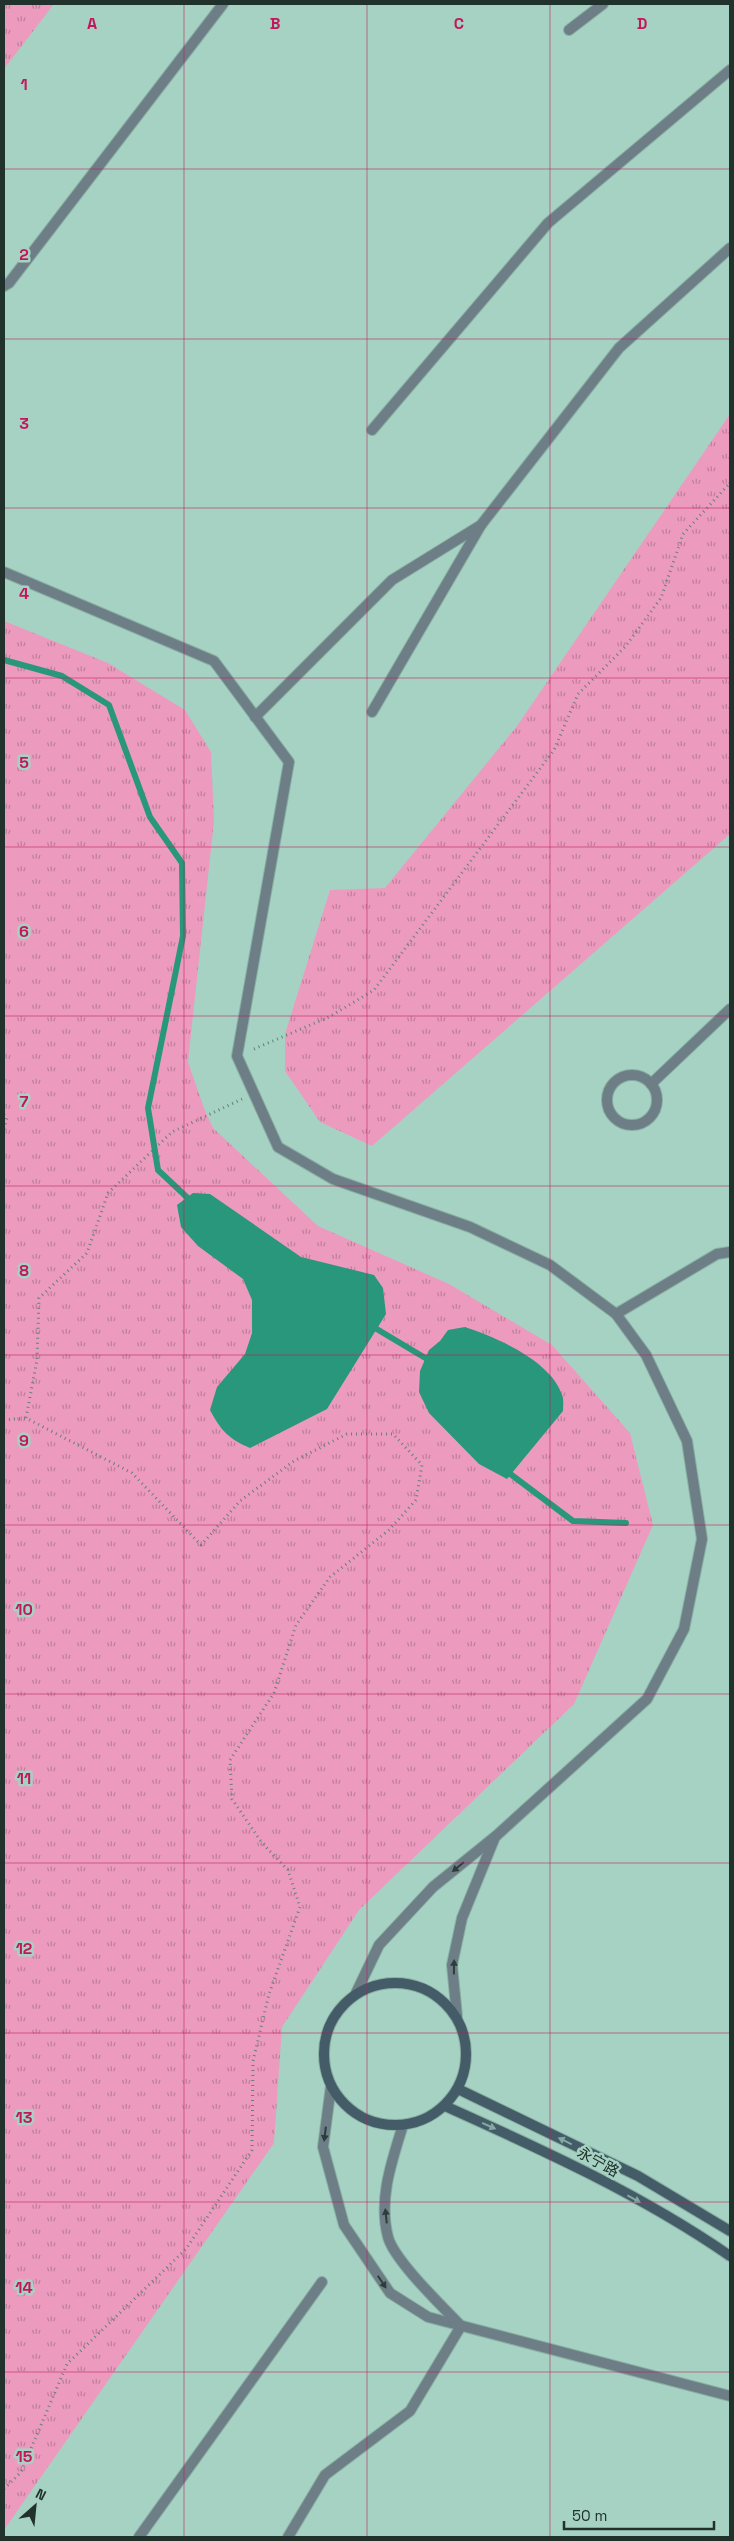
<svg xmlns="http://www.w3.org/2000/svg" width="734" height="2541" font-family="'Space Grotesk','Noto Sans SC',sans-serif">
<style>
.grass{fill:url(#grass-tufts)}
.park{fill:#ec9bbf}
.water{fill:#28977b}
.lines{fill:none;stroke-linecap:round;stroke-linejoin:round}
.stream{stroke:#28977b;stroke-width:6}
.service-casing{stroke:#89afa2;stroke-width:12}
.minor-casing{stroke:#89afa2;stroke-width:12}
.tertiary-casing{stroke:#89afa2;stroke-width:12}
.secondary-casing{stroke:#89afa2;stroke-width:12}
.path{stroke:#638177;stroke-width:3;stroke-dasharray:1 4;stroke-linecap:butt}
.service{stroke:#6e7e87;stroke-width:10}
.minor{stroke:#6e7e87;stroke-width:10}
.tertiary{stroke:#6e7e87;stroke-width:10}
.secondary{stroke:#445c68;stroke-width:10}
.oneway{fill:#2d3d3a}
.oneway2{fill:#84a9a3}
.grid{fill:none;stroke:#c2185b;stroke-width:1;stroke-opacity:0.55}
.labels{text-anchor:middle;stroke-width:5;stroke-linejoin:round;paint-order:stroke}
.street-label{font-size:15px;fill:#21322c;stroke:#a6d2c3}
.grid-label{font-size:16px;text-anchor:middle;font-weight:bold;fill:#c2185b;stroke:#a6d2c3;stroke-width:5;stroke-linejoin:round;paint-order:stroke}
</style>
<defs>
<pattern id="grass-tufts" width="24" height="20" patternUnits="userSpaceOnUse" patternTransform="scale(1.25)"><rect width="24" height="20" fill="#ec9bbf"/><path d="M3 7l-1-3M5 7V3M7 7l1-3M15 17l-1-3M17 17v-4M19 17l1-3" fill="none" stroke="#bf7f9b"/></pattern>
</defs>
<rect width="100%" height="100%" fill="#a6d2c3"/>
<g class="grass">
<path d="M4,4H54L4,69Z"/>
<path d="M730,414V834L372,1146L320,1122L285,1071V1034L330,890L385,888L517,726Z"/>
<path d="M4,621L108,663L185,710L211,752L214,821L188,1062L204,1108L213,1128L318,1226L449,1284L552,1345L630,1433L653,1525L574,1704L359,1910L282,2027L274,2143L4,2530Z"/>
</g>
<path class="park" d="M4,834L17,851L9,942L4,948Z"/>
<g class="water">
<path d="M193,1193L210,1194L301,1257L374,1275L383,1288L386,1314L327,1409L250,1448C229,1439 221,1431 210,1410L217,1387L245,1354L252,1333V1300L243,1279L198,1246L181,1227L177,1205Z"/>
<path d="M465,1327C496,1337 551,1361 562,1395C564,1399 563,1406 563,1411L507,1479L479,1464L429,1413L419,1392L420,1371L429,1350L440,1341L448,1330Z"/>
</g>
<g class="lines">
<g class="stream">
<path d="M4,660L62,676L109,705L150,817L182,863L183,936L148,1108L158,1170L192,1202"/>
<path d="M370,1325L432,1362"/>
<path d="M505,1470L573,1521L626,1523"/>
</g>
<g class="service-casing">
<g id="service">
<path d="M569,30L603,4"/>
<path d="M372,430L548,223L730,70"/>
<path d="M372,712L481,525"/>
<circle cx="632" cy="1100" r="25"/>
<path d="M651,1084L730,1009"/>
</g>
</g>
<g class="minor-casing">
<g id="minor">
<path d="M4,286L9,283L223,4"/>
<path d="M255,717L392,580L481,525L619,348L730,248"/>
<path d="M139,2537L322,2282"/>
<path d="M288,2537L325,2475L410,2411L461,2326"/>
</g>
</g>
<g class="tertiary-casing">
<g id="tertiary">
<path d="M4,572L214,661L289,762L237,1056L278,1147L333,1179L470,1227L550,1265L616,1314L646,1355L687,1441L702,1539L684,1629L647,1699L496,1836L433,1887L379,1945L356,1993"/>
<path d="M616,1314L717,1254L730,1252"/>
<path d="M457,2016L452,1965L462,1918L495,1837"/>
<path d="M331,2086L323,2147L344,2225L390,2293L428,2317L730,2396"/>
<path d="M403,2125C392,2161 378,2199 388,2237C394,2260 442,2306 460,2325"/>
</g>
</g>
<g class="secondary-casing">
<g id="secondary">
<circle cx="395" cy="2054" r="71"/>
<path d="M458,2089L638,2176L730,2231"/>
<path d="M445,2106C543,2150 642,2195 730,2256"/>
</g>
</g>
<g class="path">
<path d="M254,1049L329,1017L374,990L554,750L578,694L625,647L661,598L683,534L730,483"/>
<path d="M4,1115L7,1117L4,1129"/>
<path d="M4,1420L26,1418"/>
<path d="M4,2489L21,2472L67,2364L186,2249L252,2150L253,2061L269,1994L300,1907L288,1870L262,1843L232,1799L230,1760L274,1693L296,1625L330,1577L389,1530L416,1500L422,1465L393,1434H347L294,1461L240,1501L201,1545L132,1473L26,1418L37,1360L39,1298L87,1253L108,1193L172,1132L242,1099"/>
</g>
<use href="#service" class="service"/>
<use href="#minor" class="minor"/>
<use href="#tertiary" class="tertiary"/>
<use href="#secondary" class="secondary"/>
</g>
<defs><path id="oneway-solid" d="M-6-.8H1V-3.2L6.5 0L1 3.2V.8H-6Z" transform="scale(1.25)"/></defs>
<g class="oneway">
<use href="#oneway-solid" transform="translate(458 1867) rotate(141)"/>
<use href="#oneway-solid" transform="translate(454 1967) rotate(-89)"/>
<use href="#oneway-solid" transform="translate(325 2134) rotate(97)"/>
<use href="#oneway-solid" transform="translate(386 2216) rotate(-96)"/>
<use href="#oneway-solid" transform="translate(382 2282) rotate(56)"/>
</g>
<g class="oneway2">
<use href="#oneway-solid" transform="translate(489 2126) rotate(24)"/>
<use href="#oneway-solid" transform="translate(565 2141) rotate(-154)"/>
<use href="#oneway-solid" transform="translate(634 2199) rotate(29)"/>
</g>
<path class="grid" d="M184,4V2537M367,4V2537M550,4V2537M4,169H730M4,339H730M4,508H730M4,678H730M4,847H730M4,1016H730M4,1186H730M4,1355H730M4,1525H730M4,1694H730M4,1863H730M4,2033H730M4,2202H730M4,2372H730"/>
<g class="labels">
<g class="street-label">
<text transform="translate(598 2162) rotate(29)" y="5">永宁路</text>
</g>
</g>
<g class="grid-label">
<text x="92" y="29">A</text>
<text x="275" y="29">B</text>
<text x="459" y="29">C</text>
<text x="642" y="29">D</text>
<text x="24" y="90">1</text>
<text x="24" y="260">2</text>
<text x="24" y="429">3</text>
<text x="24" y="599">4</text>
<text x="24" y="768">5</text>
<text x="24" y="937">6</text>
<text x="24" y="1107">7</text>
<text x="24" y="1276">8</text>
<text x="24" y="1446">9</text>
<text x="24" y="1615">10</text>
<text x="24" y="1784">11</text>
<text x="24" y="1954">12</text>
<text x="24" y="2123">13</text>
<text x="24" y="2293">14</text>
<text x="24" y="2462">15</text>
</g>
<rect width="734" height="2541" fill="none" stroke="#21322c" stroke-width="10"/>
<g transform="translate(35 2506) rotate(27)" stroke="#a6d2c3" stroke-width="4" paint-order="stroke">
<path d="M0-4L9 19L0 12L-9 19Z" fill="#21322c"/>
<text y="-8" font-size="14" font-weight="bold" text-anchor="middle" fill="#21322c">N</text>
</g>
<path d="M564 2521v8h150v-8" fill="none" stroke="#21322c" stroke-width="2.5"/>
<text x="572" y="2521" font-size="15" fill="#21322c" stroke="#a6d2c3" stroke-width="4" paint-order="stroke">50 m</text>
</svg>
